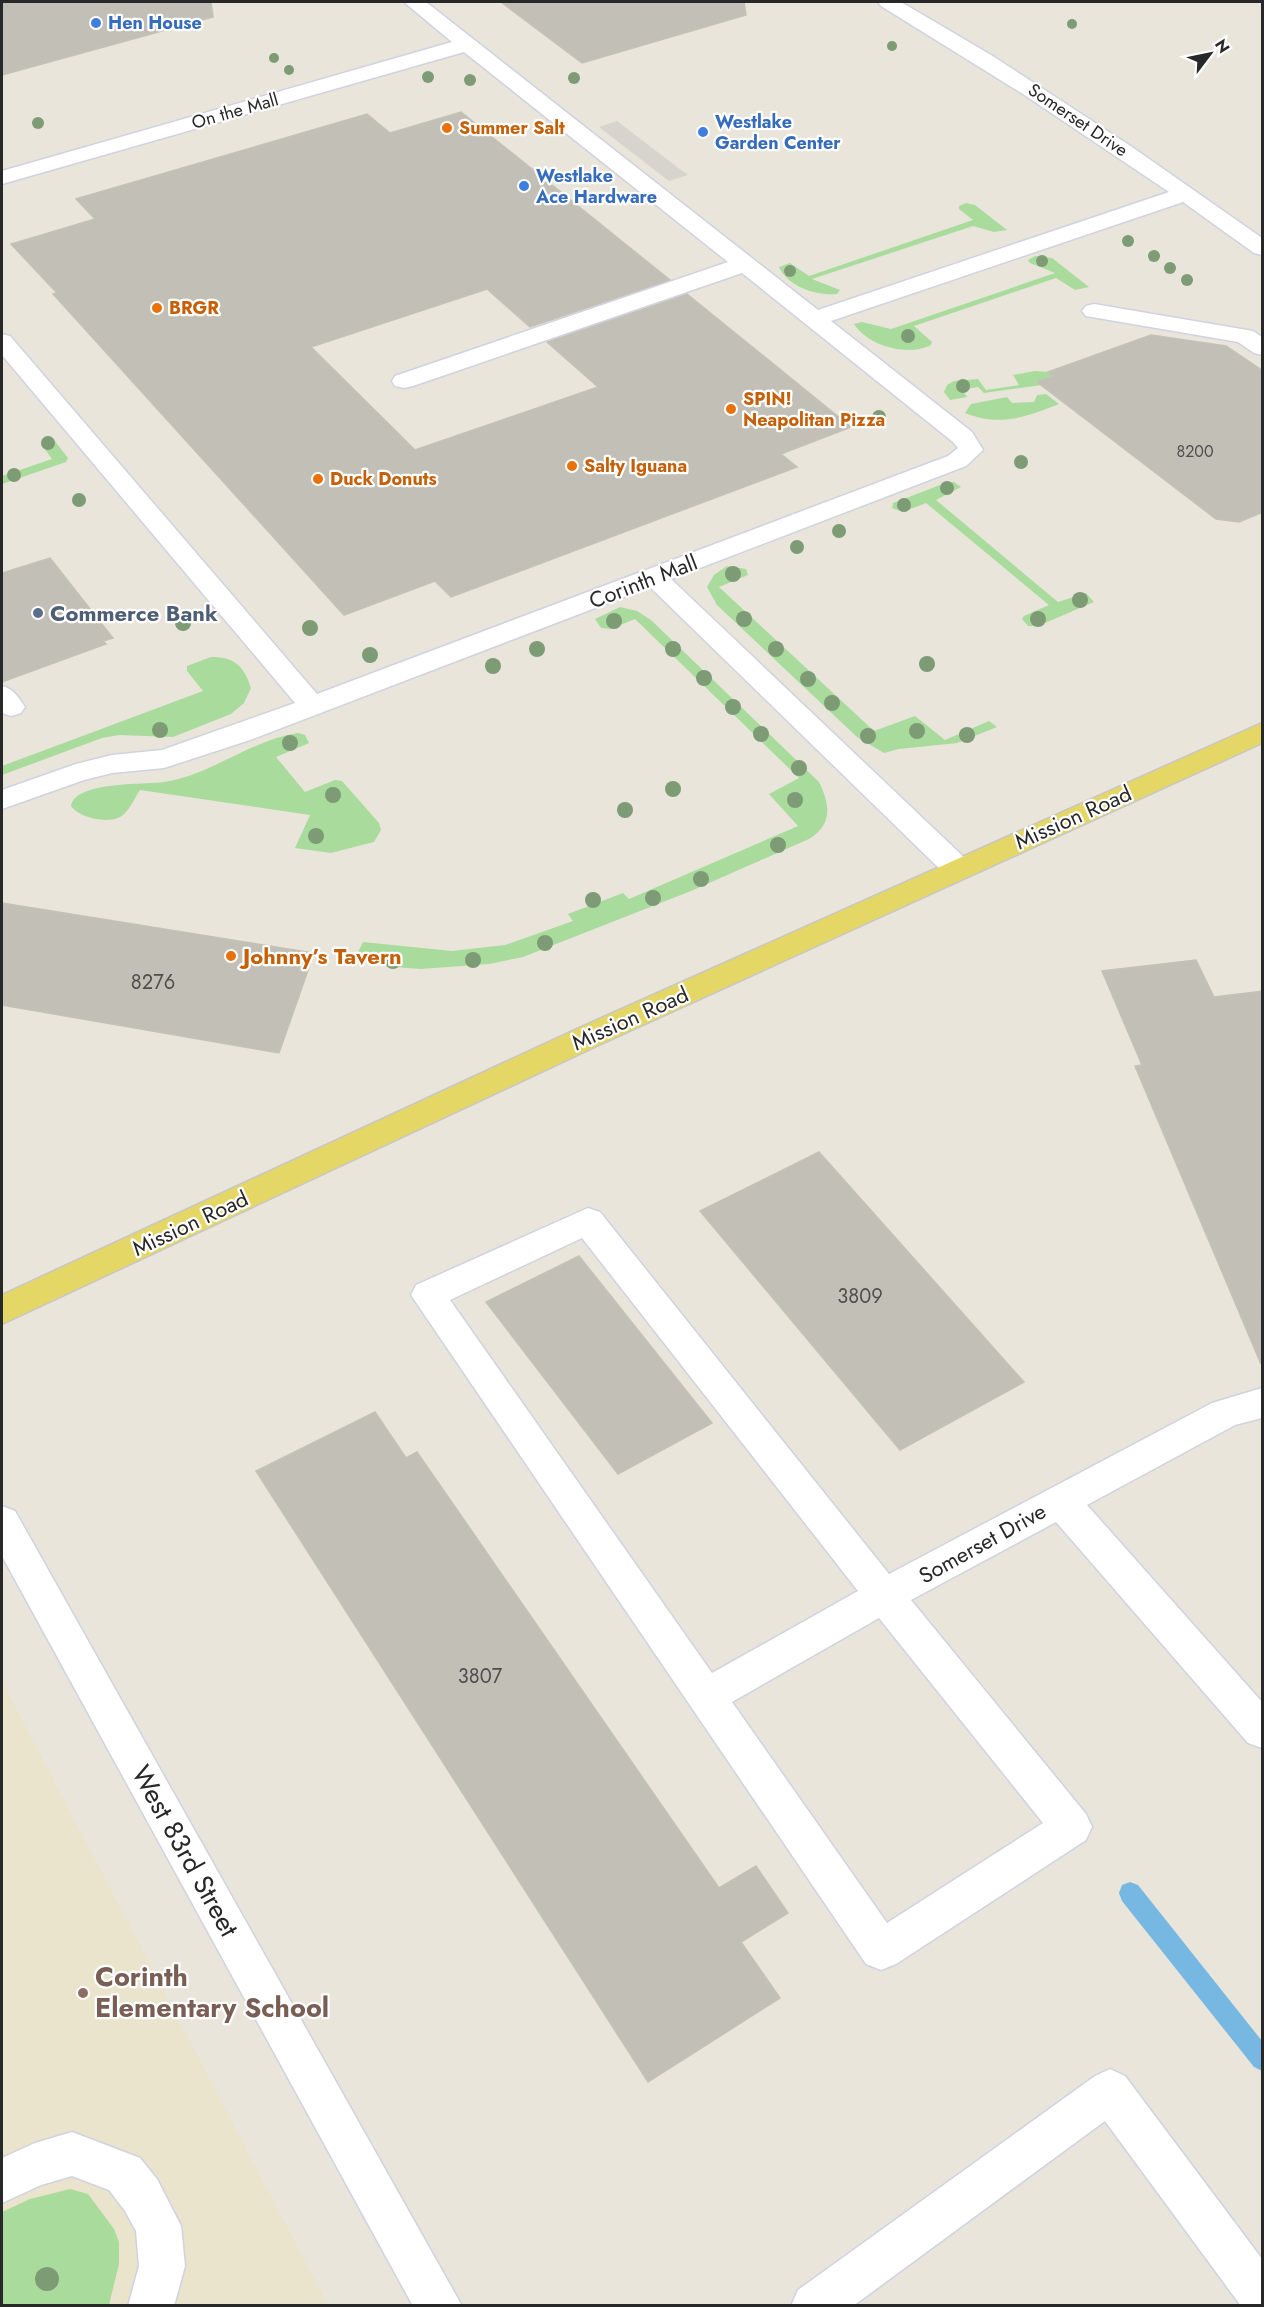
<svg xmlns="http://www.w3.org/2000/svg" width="1264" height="2307" font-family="Jost,sans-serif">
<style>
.education{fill:#eae4cc}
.green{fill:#a9dc9c}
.plaza{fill:#d6d4cd}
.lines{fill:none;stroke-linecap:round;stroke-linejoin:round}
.stream{fill:#77b8e3;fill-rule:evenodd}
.building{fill:#c2bfb7;stroke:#c4c1b5;stroke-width:1.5}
.minor-casing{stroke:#d1d2e0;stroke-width:3}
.major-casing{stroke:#c7c7c7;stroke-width:3}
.minor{fill:#fff;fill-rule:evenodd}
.major{fill:#e4d766;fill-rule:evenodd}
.tree{fill:#7d9b74}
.shop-dot{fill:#3f7fe0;stroke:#fff;stroke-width:2}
.food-dot{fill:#e8710a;stroke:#fff;stroke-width:2}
.service-dot{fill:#5c6f8a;stroke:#fff;stroke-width:2}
.education-dot{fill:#8d6e63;stroke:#fff;stroke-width:2}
.labels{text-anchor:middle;stroke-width:4.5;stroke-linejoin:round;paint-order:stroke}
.far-number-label{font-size:16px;fill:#4e4e4c}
.far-shop-label{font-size:18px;font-weight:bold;fill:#366cbe;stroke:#fff;text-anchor:start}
.far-street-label{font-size:18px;fill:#282828;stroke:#fff}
.far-food-label{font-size:18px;font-weight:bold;fill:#c56008;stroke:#fff;text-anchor:start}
.number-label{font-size:20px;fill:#4e4e4c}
.street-label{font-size:22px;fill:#282828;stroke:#fff}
.service-label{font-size:22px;font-weight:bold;fill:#4e5e75;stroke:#fff;text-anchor:start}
.food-label{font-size:22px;font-weight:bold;fill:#c56008;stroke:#fff;text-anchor:start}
.near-street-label{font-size:27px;fill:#282828;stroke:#fff}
.near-education-label{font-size:27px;font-weight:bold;fill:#785e54;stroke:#fff;text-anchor:start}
</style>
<rect width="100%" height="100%" fill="#e9e5db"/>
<path class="education" d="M2,1681L328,2305H2Z"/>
<g class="green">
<path d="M966,203L975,205L1007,230L994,232L973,226L812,279L840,290L837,294C817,296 788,287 779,267L790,263L809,276L973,220L959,209V206Z"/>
<path d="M1035,256L1052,258L1089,287L1075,290L1056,278L914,326L932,342L931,345C908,357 868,346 854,324L862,322L891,329L1055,273L1030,263L1028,260Z"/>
<path d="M1035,371L1048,372L1054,376L1042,385L984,393L978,387L962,390L967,397L950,400L944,392L947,385L954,381L978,379L986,390L1019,385L1013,375Z"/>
<path d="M1046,394L1059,404C1026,417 1000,427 965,413L971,404L1007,397L1012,403L1034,402L1037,395Z"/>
<path d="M46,438L54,440L68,458L66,462L2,484V476L52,459L41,444Z"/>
<path d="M948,482H954L961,487L936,500L1058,602L1086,593L1094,602L1038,626H1028L1022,619L1024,616L1049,605L926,503L903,512L892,508L893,503Z"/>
<path d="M727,566L746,569L748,575L719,587L874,731L915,716L945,740L989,721L997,727L957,743L899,749L884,753L857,737L717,605L707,587L714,575Z"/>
<path d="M620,607L637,611L651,620L819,782C830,804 833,824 809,839L691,891L523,957L489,964L421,969L380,966V959L356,956L363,942L452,951L505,945L573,921L568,914L623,893L629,899L798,826L769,794L799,778L635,619L611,629L601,628L595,619Z"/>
<path d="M211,657C235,657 244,666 251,688L244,703L231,714L173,737L119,735L102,738L2,775V766L203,691L187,671V666Z"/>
<path d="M298,733L305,735L309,743L276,757L305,792L335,780L342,781L379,823L381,830L374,842L331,853L295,848L310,815L140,790C135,797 131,808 124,814C112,826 79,818 71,806C75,781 144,785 164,782C211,775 251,740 298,733Z"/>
<path d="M70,2189L88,2194L114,2229L119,2242V2264L109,2305H2V2212L30,2199Z"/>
</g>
<path class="plaza" d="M617,121L677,167L688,175L669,181L599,127Z"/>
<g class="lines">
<path class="stream" d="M1130,1882L1138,1885L1262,2041V2071L1254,2067L1122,1901L1119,1893L1122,1885Z"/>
</g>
<g class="building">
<path d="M2,2H211L213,17L2,75Z"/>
<path d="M501,2H744L746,15L582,63Z"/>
<path d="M461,112L670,280L530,327L487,289L311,347L415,450L598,387L547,342L687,294L851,427L781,454L797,467L451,597L435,581L344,615L53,294L57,293L11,244L95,219L76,199L367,114L390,133Z"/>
<path d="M1151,335L1226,346L1263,371V512L1239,522L1216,519L1037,382L1054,376L1048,372Z"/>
<path d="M50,558L113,638L103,641L106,644L2,682V573Z"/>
<path d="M2,903L314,953L279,1053L2,1005Z"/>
<path d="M1196,960L1214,997L1263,991L1261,1364L1135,1066L1142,1065L1102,971Z"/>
<path d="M819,1152L1024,1382L900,1450L700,1211Z"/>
<path d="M579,1256L712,1423L618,1474L486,1302Z"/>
<path d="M375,1412L406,1458L417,1452L719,1888L756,1866L788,1913L741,1942L780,1998L648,2082L256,1471Z"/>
</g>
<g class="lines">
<g class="minor-casing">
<g id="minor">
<path d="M404,2H426L818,310L1169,192L1023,94L881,6L878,2H901L991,55L1132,147L1262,238V255L1254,253L1183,202L831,321L972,432L983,450L966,466L671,579L969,862L973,869L969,876L958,879L947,876L650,587L250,740L164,768L112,773L84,780L2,809V790L76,764L112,755L162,750L295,703L2,355V334L10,336L317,694L948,456L958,448L953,442L742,273L413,386L404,388L395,386L392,381L395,376L728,262L464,52L2,184V171L452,42Z"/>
<path d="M1094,304L1253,331L1262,337V355L1254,353L1238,342L1086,316L1082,311L1086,306Z"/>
<path d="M2,686C14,689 18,697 25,707L21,713L11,716L2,713Z"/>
<path d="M588,1208L600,1212L889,1574L1212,1403L1262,1388V1418L1235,1425L1087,1505L1262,1702V1748L1248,1743L1056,1522L911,1600L1086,1814L1092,1827L1086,1840L896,1964L881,1970L866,1964L411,1295L416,1285ZM582,1238L858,1591L712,1673L450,1300ZM879,1618L1043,1823L887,1923L732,1702Z"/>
<path d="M2,1506L15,1511L462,2306H413L2,1556Z"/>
<path d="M1110,2069L1125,2076L1262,2259V2306H1241L1105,2121L853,2306H791L798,2290L1095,2076Z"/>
<path d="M72,2132L140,2158L157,2179L181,2226L185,2266L174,2306H128L139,2266L136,2231L125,2211L109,2190L72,2176L41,2185L2,2203V2158L35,2143Z"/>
</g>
</g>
<g class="major-casing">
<path id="major" d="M1262,723V743L601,1044L2,1324V1295L579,1028Z"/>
</g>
<use href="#minor" class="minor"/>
<use href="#major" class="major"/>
</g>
<g class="tree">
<circle cx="1072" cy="24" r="5"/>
<circle cx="892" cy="46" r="5"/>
<circle cx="274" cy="58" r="5"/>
<circle cx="289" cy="70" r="5"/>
<circle cx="428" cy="77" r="6"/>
<circle cx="574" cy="78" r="6"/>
<circle cx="470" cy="80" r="6"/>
<circle cx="38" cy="123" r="6"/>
<circle cx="1128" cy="241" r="6"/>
<circle cx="1154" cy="256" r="6"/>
<circle cx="1042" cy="261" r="6"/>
<circle cx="1170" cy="268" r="6"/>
<circle cx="790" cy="271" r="6"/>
<circle cx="1187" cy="280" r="6"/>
<circle cx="908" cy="336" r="7"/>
<circle cx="963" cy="386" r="7"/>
<circle cx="879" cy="417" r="7"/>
<circle cx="48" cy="443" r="7"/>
<circle cx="1021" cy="462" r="7"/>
<circle cx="14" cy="475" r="7"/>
<circle cx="947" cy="488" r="7"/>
<circle cx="79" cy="500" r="7"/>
<circle cx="904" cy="505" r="7"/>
<circle cx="839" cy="531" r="7"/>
<circle cx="797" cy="547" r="7"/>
<circle cx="733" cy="574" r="8"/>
<circle cx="1080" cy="600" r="8"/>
<circle cx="744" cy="619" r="8"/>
<circle cx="1038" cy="619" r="8"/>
<circle cx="614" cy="621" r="8"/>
<circle cx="183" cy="623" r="8"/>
<circle cx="310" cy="628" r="8"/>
<circle cx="537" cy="649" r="8"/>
<circle cx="673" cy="649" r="8"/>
<circle cx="776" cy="649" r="8"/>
<circle cx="370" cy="655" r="8"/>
<circle cx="927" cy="664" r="8"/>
<circle cx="493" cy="666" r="8"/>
<circle cx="704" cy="678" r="8"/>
<circle cx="808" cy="679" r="8"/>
<circle cx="832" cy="703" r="8"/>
<circle cx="733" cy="707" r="8"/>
<circle cx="160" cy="730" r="8"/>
<circle cx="917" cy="731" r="8"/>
<circle cx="761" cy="734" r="8"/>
<circle cx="967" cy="735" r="8"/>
<circle cx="868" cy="736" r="8"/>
<circle cx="290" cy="743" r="8"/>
<circle cx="799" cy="768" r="8"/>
<circle cx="673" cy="789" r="8"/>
<circle cx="333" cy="795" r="8"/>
<circle cx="795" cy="800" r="8"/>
<circle cx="625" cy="810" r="8"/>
<circle cx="316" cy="836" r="8"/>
<circle cx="778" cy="845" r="8"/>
<circle cx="701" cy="879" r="8"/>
<circle cx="653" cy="898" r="8"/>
<circle cx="593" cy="900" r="8"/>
<circle cx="545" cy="943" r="8"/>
<circle cx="473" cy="960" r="8"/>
<circle cx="393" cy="961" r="8"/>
<circle cx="47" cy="2279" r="12"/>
</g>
<g class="shop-dot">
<circle cx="96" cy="23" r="6"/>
<circle cx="703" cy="132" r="6"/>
<circle cx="524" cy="186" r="6"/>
</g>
<g class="food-dot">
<circle cx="447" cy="128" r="6"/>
<circle cx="157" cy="308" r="6"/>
<circle cx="731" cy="409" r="6"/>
<circle cx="572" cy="466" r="6"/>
<circle cx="318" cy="479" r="6"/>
<circle cx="231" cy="956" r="6"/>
</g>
<circle class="service-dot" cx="38" cy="613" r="6"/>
<circle class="education-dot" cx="83" cy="1993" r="6"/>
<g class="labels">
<g class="far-number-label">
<text x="1195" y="457">8200</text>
</g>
<g class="far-shop-label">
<text x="108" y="29">Hen House</text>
<text x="715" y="128">Westlake<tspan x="715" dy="21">Garden Center</tspan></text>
<text x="536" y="182">Westlake<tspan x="536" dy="21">Ace Hardware</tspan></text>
</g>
<g class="far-street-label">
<text transform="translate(235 111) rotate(-16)" y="6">On the Mall</text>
<text transform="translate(1078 120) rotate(34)" y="6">Somerset Drive</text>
</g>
<g class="far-food-label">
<text x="459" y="134">Summer Salt</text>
<text x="169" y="314">BRGR</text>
<text x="743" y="405">SPIN!<tspan x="743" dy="21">Neapolitan Pizza</tspan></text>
<text x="584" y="472">Salty Iguana</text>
<text x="330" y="485">Duck Donuts</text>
</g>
<g class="number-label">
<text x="153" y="989">8276</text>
<text x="860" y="1303">3809</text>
<text x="480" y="1683">3807</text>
</g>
<g class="street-label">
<text transform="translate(643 581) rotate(-21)" y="8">Corinth Mall</text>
<text transform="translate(1073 817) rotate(-24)" y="8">Mission Road</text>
<text transform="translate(630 1018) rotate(-24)" y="8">Mission Road</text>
<text transform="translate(190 1223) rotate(-25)" y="8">Mission Road</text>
<text transform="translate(982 1543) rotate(-29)" y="8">Somerset Drive</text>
</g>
<g class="service-label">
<text x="50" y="621">Commerce Bank</text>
</g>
<g class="food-label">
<text x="243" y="964">Johnny’s Tavern</text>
</g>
<g class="near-street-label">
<text transform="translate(185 1851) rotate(61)" y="9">West 83rd Street</text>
</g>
<g class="near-education-label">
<text x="95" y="1986">Corinth<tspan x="95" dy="31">Elementary School</tspan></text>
</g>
</g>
<rect width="1264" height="2307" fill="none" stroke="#282828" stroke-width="6"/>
<g transform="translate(1210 54) rotate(58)" stroke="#ffffff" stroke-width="4.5" paint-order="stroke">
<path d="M0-4.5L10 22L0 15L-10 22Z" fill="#282828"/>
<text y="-9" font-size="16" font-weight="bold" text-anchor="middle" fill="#282828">N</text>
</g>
</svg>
